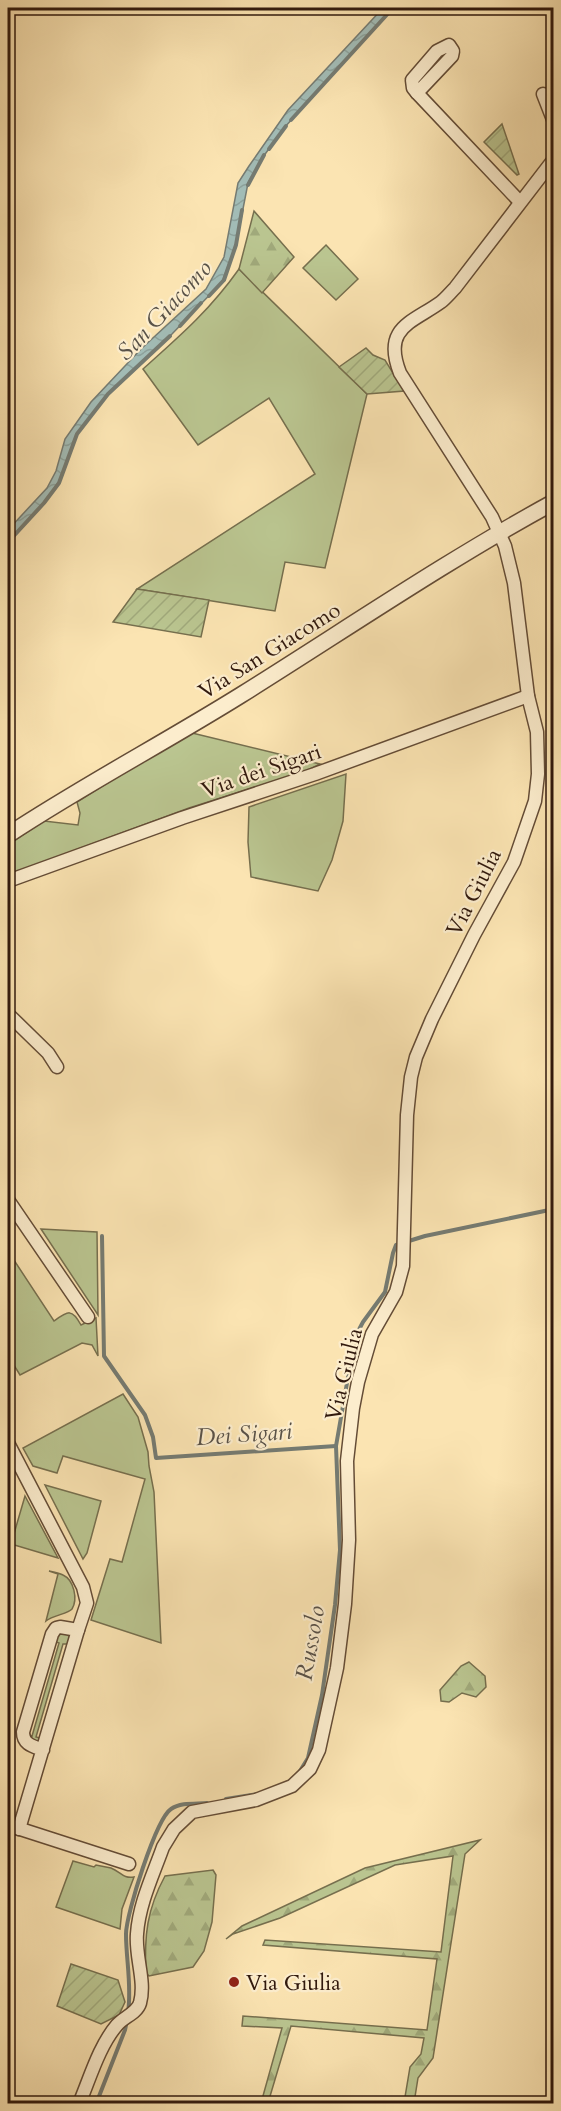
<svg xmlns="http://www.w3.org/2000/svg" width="561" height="2111" font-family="Cardo,serif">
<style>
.grass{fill:#bac590;stroke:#766f4e;stroke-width:1.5}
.forest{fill:url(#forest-firs);stroke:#766f4e;stroke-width:1.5}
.garden{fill:url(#garden-furrows);stroke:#766f4e;stroke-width:1.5}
.water{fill:url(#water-waves);stroke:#757b72;stroke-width:1.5}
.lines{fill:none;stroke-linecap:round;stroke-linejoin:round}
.stream{stroke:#757b72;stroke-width:4}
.minor-casing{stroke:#644c36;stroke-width:15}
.tertiary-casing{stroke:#644c36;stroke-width:18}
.minor{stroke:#fcedcd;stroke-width:12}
.tertiary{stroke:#fcedcd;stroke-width:15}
.poi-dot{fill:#8f2418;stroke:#fcedcd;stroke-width:2}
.labels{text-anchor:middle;stroke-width:4.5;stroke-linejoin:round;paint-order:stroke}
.street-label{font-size:22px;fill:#31190d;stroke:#fcedcd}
.poi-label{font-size:22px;fill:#31190d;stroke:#fcedcd;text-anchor:start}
.water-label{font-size:24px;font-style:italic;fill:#595248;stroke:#fcedcd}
</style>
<defs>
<pattern id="forest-firs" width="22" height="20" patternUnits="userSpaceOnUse" patternTransform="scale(1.5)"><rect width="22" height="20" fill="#bac590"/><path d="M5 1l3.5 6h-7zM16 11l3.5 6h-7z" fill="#a0a97b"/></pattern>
<pattern id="garden-furrows" width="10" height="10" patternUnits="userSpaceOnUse" patternTransform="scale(1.5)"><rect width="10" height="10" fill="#bac590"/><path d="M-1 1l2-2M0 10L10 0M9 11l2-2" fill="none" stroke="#a0a97b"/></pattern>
<pattern id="water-waves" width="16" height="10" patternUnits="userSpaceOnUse" patternTransform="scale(1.5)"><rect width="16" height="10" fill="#a2bcb6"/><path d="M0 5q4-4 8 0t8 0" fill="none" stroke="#8ca19b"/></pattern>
</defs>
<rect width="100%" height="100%" fill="#fbe4b2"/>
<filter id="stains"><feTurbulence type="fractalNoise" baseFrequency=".00333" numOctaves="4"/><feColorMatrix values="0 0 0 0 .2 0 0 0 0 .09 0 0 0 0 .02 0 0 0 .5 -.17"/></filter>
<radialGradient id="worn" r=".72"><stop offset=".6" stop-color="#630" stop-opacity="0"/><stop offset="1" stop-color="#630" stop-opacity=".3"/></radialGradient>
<g class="grass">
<path d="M326,245L358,279L336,300L303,268Z"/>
<path d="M239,269L367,394L325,568L285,562L275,611L137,589L315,474L269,398L198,445L143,369C180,336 210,310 239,269Z"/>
<path d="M188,732L320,764L306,771L189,808L8,875V845L44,821L78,825L80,813L77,802Z"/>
<path d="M346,774L343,821L332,860L318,891L251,877L248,842L249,807Z"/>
<path d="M41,1229L97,1232L98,1315Z"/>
<path d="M8,1251L54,1321C68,1311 72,1308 81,1325L96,1318L98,1356L92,1345L82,1343L20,1375L12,1362L8,1364Z"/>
<path d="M123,1394L138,1417L148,1452L149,1466L154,1492L161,1643L91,1620L110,1559L122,1562L145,1479L63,1456L57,1473L33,1466L23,1448Z"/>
<path d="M45,1485L101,1501L87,1553L83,1559Z"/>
<path d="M25,1496L58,1558L11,1544Z"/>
<path d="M49,1571C54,1572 59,1573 63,1575C74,1580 78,1599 72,1609C68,1614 53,1615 46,1621L58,1574Z"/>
<path d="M65,1633L70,1637L68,1644H63L36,1737L40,1738L38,1744H36L28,1735L32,1736L59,1643L56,1642L58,1634Z"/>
<path d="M73,1861L94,1867L96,1865C101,1866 106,1867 111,1868C121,1872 123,1879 134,1877L122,1909L120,1929L56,1907Z"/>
</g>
<g class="forest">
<path d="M254,211L294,257L262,293L239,269Z"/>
<path d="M469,1662L485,1676L486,1687L476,1697L462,1693L449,1702L441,1701L440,1690L461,1666Z"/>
<path d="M480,1840L465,1854L433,2058L418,2078L414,2103H404L410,2067L421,2054L424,2038L291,2026L268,2103H261L282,2028L242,2026L243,2016L427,2030L437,1959L263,1945L265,1940L441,1952L453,1856L395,1865L280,1918L233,1934L226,1939L242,1926L365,1868Z"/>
<path d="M213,1870L216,1875L212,1922L204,1951L193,1967L149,1976L146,1973C144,1936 147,1909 165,1876Z"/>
</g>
<g class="garden">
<path d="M502,124L519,174L517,175L484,142Z"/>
<path d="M366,348L373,355L385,360L404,391L367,394L339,367Z"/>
<path d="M137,589L209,600L201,637L113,622Z"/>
<path d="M71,1964L118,1980L125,2002L119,2015L101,2024L57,2006Z"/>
</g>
<path class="water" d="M383,8H393L284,128L263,157L248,183L236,245L222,282L172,334L108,394L77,434L59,483L44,503L10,540L8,545V530L47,488L56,471L65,439L91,402L141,349L206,289L224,257L238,183L249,166L288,110Z"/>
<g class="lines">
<g class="stream">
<path d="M291,120L393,8"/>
<path d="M269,149L286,126"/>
<path d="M248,185L264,155"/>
<path d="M209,296L224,280L236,245L242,210"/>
<path d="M180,326L201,303"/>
<path d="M8,545L10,540L44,503L59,483L77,434L108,394L170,336"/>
<path d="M102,1236L104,1356L145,1415L153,1437L156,1458L336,1446"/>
<path d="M300,1771L308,1758L322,1695L335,1605L340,1550L336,1446L355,1337L363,1322L385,1292L393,1253L396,1245L425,1236L554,1209"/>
<path d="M226,1799L257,1794"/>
<path d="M128,2013C132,1986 126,1960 126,1934C126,1914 156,1819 171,1809C181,1802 196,1804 207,1803"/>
<path d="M96,2104L125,2030L127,2020"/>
</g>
<g class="minor-casing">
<g id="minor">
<path d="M449,45L453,51L452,56L417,93L413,88L412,80L437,51Z"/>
<path d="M417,93L520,202"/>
<path d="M543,94L554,122"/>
<path d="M8,881L182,818L315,774L528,696"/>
<path d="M8,1014L48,1053L57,1067"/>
<path d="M8,1200L88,1317"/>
<path d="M8,1443L83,1587L87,1603L78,1630"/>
<path d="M8,1825L129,1864"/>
<path d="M19,1829L78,1630L60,1627L56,1628L52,1634L23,1732C23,1744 32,1746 43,1750"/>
<path d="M79,2104C90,2078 99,2046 117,2025C124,2017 137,2013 140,2003C146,1981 135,1957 137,1934C139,1904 153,1875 163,1847L174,1829L192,1812L256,1800L292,1786L310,1769L319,1750L337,1668L345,1604L349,1540L347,1461L353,1408L358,1382L372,1334L396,1292L403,1266L407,1115L411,1077L416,1057L432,1019L474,935L514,862L535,801L538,774L537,732L528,696L514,583L505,546L492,517L400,373C382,327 412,323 441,302C446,298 450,293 455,288L554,159"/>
</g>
</g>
<g class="tertiary-casing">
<path id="tertiary" d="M8,835C84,785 164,743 241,695C345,630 446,561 554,502"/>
</g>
<use href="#minor" class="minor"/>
<use href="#tertiary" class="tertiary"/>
</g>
<circle class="poi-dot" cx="234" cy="1982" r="6"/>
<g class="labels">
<g class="street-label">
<text transform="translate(269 650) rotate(-32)" y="8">Via San Giacomo</text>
<text transform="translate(261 770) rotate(-19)" y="8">Via dei Sigari</text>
<text transform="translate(473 892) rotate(-63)" y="8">Via Giulia</text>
<text transform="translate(343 1374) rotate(-76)" y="8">Via Giulia</text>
</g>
<g class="poi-label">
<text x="246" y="1990">Via Giulia</text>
</g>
<g class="water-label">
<text transform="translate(164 310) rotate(-47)" y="8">San Giacomo</text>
<text transform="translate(244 1434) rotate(-4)" y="8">Dei Sigari</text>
<text transform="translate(310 1643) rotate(-80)" y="8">Russolo</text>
</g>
</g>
<rect width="561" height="2111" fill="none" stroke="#fbe4b2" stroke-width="30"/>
<rect x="9" y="9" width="543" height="2093" fill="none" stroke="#31190d" stroke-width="3"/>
<rect x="15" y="15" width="531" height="2081" fill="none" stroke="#31190d" stroke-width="1.5"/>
<rect width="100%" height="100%" filter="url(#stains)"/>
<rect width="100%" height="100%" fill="url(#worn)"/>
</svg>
